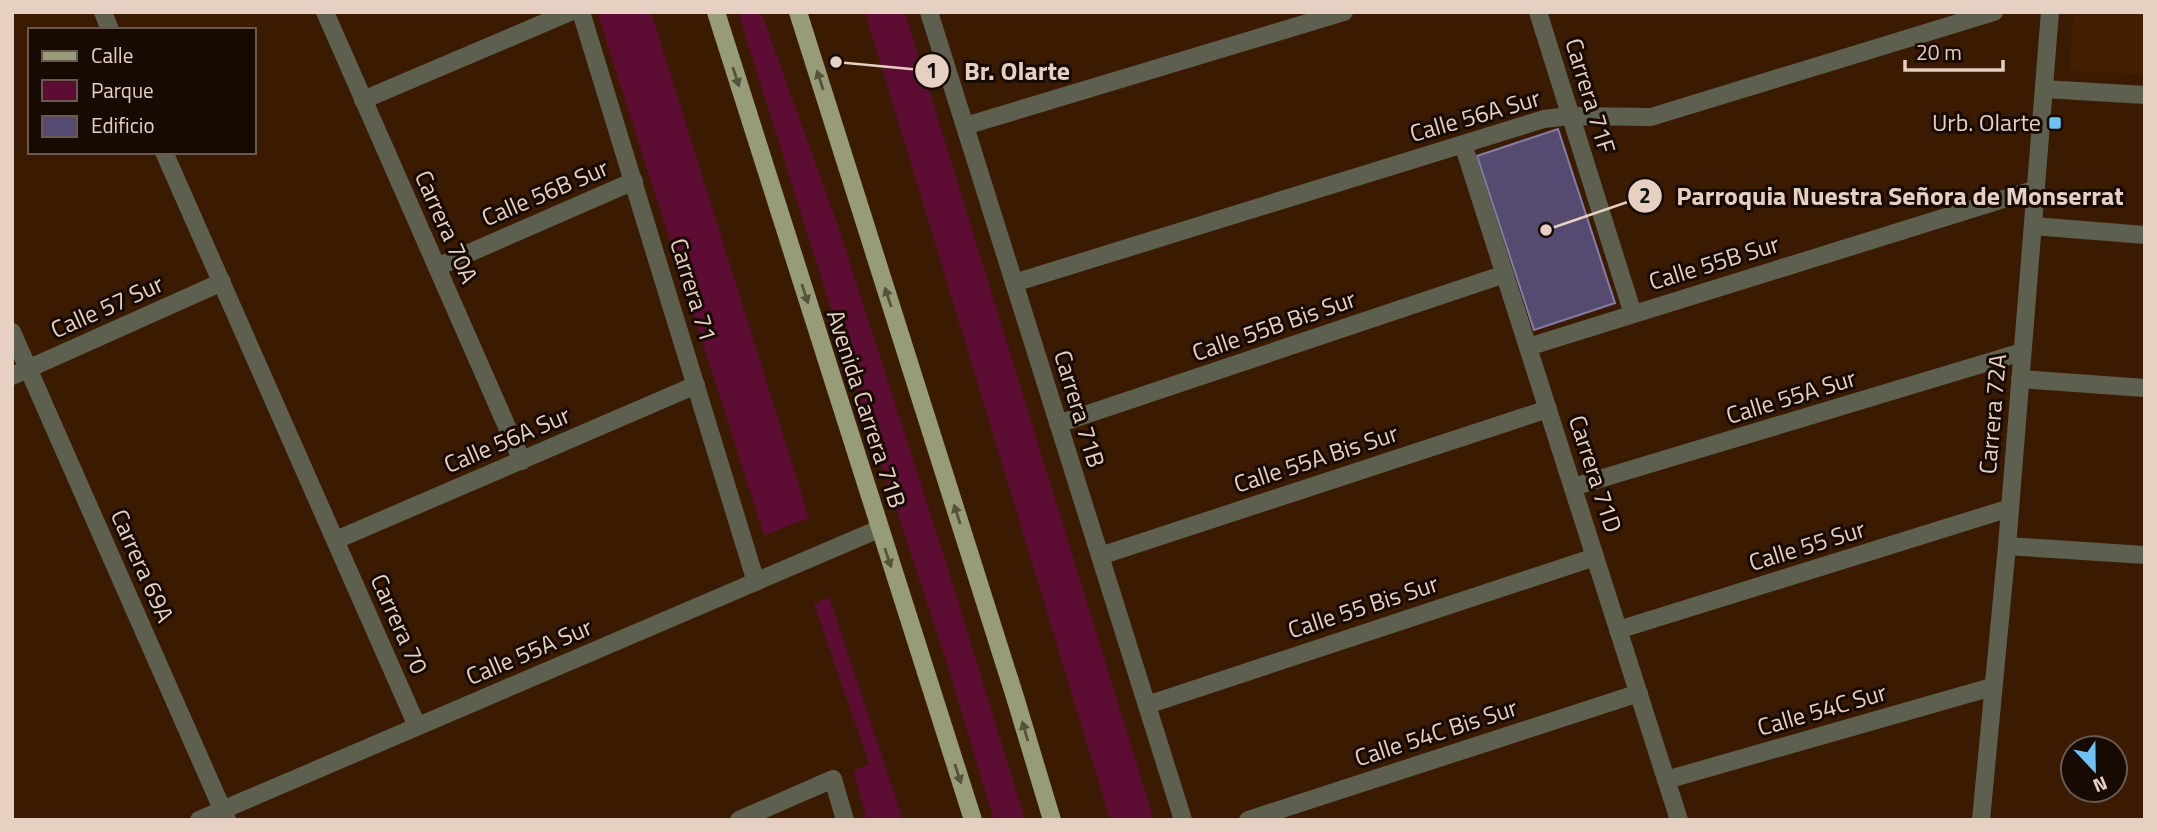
<svg xmlns="http://www.w3.org/2000/svg" width="2157" height="832" font-family="'Titillium Web',sans-serif">
<style>
.built{fill:#431e00}
.green{fill:#5d0d34}
.building{fill:#554a70;stroke:#857ba3;stroke-width:2}
.lines{fill:none;stroke-linecap:round;stroke-linejoin:round}
.minor{stroke:#5d604f;stroke-width:18}
.major{stroke:#959c77;stroke-width:18}
.oneway{fill:#56533c}
.poi-dot{fill:#6fc2f4;stroke:#170a02;stroke-width:2.5}
.labels{text-anchor:middle;stroke-width:6;stroke-linejoin:round;paint-order:stroke}
.street-label{font-size:24px;fill:#e5d0c2;stroke:#170a02}
.poi-label{font-size:24px;fill:#e5d0c2;stroke:#170a02;text-anchor:end}
.leader{fill:none;stroke:#e5d0c2;stroke-width:2.5}
.callout-dot{fill:#e5d0c2;stroke:#170a02;stroke-width:2.5}
.mark-label{font-size:21px;text-anchor:middle;font-weight:bold;fill:#111}
.callout-label{font-size:26px;text-anchor:middle;font-weight:bold;fill:#e5d0c2;stroke:#170a02;stroke-width:6;stroke-linejoin:round;paint-order:stroke}
</style>
<rect width="100%" height="100%" fill="#3a1b01"/>
<path class="built" d="M2074,12H2145V75L2069,70Z"/>
<g class="green">
<path d="M597,12H651L809,518L764,535Z"/>
<path d="M738,12H761L838,226L949,572L1025,820H994L948,667L846,357Z"/>
<path d="M865,12H905L1154,820H1110Z"/>
<path d="M829,597L903,820H867L853,771L869,764L814,604Z"/>
</g>
<path class="building" d="M1558,129L1615,303L1534,330L1477,156Z"/>
<g class="lines">
<g class="minor">
<path d="M103,12L110,30"/>
<path d="M325,12L522,461"/>
<path d="M581,12L756,582"/>
<path d="M929,12L1183,820"/>
<path d="M1538,12L1633,314"/>
<path d="M2044,89L2145,95"/>
<path d="M363,100L570,12"/>
<path d="M965,126L1344,12"/>
<path d="M1463,144L1679,820"/>
<path d="M164,152L417,726"/>
<path d="M2033,226L2145,235"/>
<path d="M437,267L634,181"/>
<path d="M1014,283L1544,119L1570,116L1651,117L1994,12"/>
<path d="M12,332L227,820"/>
<path d="M1528,347L2036,189"/>
<path d="M12,376L222,282"/>
<path d="M2020,379L2145,388"/>
<path d="M1058,424L1505,274"/>
<path d="M1573,487L2022,352"/>
<path d="M336,540L696,385"/>
<path d="M2007,546L2145,555"/>
<path d="M1100,556L1548,409"/>
<path d="M1618,630L2010,508"/>
<path d="M1147,705L1595,557"/>
<path d="M1666,780L1992,687"/>
<path d="M199,820L879,529"/>
<path d="M739,820L833,779L845,820"/>
<path d="M1248,820L1639,693"/>
<path d="M1981,820L2007,546L2050,12"/>
</g>
<g class="major">
<path d="M716,12L973,820"/>
<path d="M798,12L1015,697L1052,820"/>
</g>
</g>
<defs><path id="oneway-solid" d="M-6-.8H1V-3.2L6.5 0L1 3.2V.8H-6Z" transform="scale(1.75)"/></defs>
<g class="oneway">
<use href="#oneway-solid" transform="translate(736 77) rotate(72)"/>
<use href="#oneway-solid" transform="translate(820 80) rotate(-108)"/>
<use href="#oneway-solid" transform="translate(805 294) rotate(72)"/>
<use href="#oneway-solid" transform="translate(888 297) rotate(-108)"/>
<use href="#oneway-solid" transform="translate(957 514) rotate(-108)"/>
<use href="#oneway-solid" transform="translate(888 558) rotate(72)"/>
<use href="#oneway-solid" transform="translate(1025 731) rotate(-106)"/>
<use href="#oneway-solid" transform="translate(958 774) rotate(72)"/>
</g>
<rect class="poi-dot" x="2048" y="116" width="14" height="14" rx="3.5"/>
<g class="labels">
<g class="street-label">
<text transform="translate(1590 96) rotate(73)" y="8">Carrera 71F</text>
<text transform="translate(1475 116) rotate(-16)" y="8">Calle 56A Sur</text>
<text transform="translate(545 193) rotate(-23)" y="8">Calle 56B Sur</text>
<text transform="translate(446 227) rotate(66)" y="8">Carrera 70A</text>
<text transform="translate(1714 263) rotate(-17)" y="8">Calle 55B Sur</text>
<text transform="translate(693 290) rotate(73)" y="8">Carrera 71</text>
<text transform="translate(107 307) rotate(-24)" y="8">Calle 57 Sur</text>
<text transform="translate(1274 326) rotate(-19)" y="8">Calle 55B Bis Sur</text>
<text transform="translate(1791 397) rotate(-17)" y="8">Calle 55A Sur</text>
<text transform="translate(866 409) rotate(72)" y="8">Avenida Carrera 71B</text>
<text transform="translate(1079 409) rotate(73)" y="8">Carrera 71B</text>
<text transform="translate(1993 414) rotate(-85)" y="8">Carrera 72A</text>
<text transform="translate(507 440) rotate(-23)" y="8">Calle 56A Sur</text>
<text transform="translate(1316 459) rotate(-18)" y="8">Calle 55A Bis Sur</text>
<text transform="translate(1595 474) rotate(72)" y="8">Carrera 71D</text>
<text transform="translate(1807 546) rotate(-17)" y="8">Calle 55 Sur</text>
<text transform="translate(142 566) rotate(66)" y="8">Carrera 69A</text>
<text transform="translate(1363 607) rotate(-18)" y="8">Calle 55 Bis Sur</text>
<text transform="translate(399 624) rotate(66)" y="8">Carrera 70</text>
<text transform="translate(529 652) rotate(-23)" y="8">Calle 55A Sur</text>
<text transform="translate(1822 710) rotate(-16)" y="8">Calle 54C Sur</text>
<text transform="translate(1436 733) rotate(-18)" y="8">Calle 54C Bis Sur</text>
</g>
<g class="poi-label">
<text x="2041" y="131">Urb. Olarte</text>
</g>
</g>
<path class="leader" d="M836 62L932 71M1546 230L1645 196"/>
<g class="callout-dot">
<circle cx="836" cy="62" r="7"/>
<circle cx="1546" cy="230" r="7"/>
<circle cx="932" cy="71" r="18"/>
<circle cx="1645" cy="196" r="18"/>
</g>
<g class="mark-label">
<text x="932" y="78">1</text>
<text x="1645" y="203">2</text>
</g>
<g class="callout-label">
<text x="1017" y="80">Br. Olarte</text>
<text x="1900" y="205">Parroquia Nuestra Señora de Monserrat</text>
</g>
<rect width="2157" height="832" fill="none" stroke="#e5d0c2" stroke-width="28"/>
<rect x="28" y="28" width="228" height="126" fill="#170a02" stroke="#69594f" stroke-width="2"/>
<rect x="42" y="51" width="35" height="10" fill="#959c77" stroke="#69594f" stroke-width="2"/>
<text x="91" y="63" font-size="21" fill="#e5d0c2">Calle</text>
<rect x="42" y="80" width="35" height="21" fill="#5d0d34" stroke="#69594f" stroke-width="2"/>
<text x="91" y="98" font-size="21" fill="#e5d0c2">Parque</text>
<rect x="42" y="116" width="35" height="21" fill="#554a70" stroke="#69594f" stroke-width="2"/>
<text x="91" y="133" font-size="21" fill="#e5d0c2">Edificio</text>
<g transform="translate(2094 769) rotate(158)"><circle r="33" fill="#170a02" stroke="#69594f" stroke-width="2"/>
<path d="M0-5L12 26L0 18L-12 26Z" fill="#6fc2f4"/>
<text y="-10" font-size="19" font-weight="bold" text-anchor="middle" fill="#e5d0c2">N</text>
</g>
<path d="M1905 60v10h98v-10" fill="none" stroke="#e5d0c2" stroke-width="3.5"/>
<text x="1916" y="60" font-size="21" fill="#e5d0c2" stroke="#170a02" stroke-width="5" paint-order="stroke">20 m</text>
</svg>
